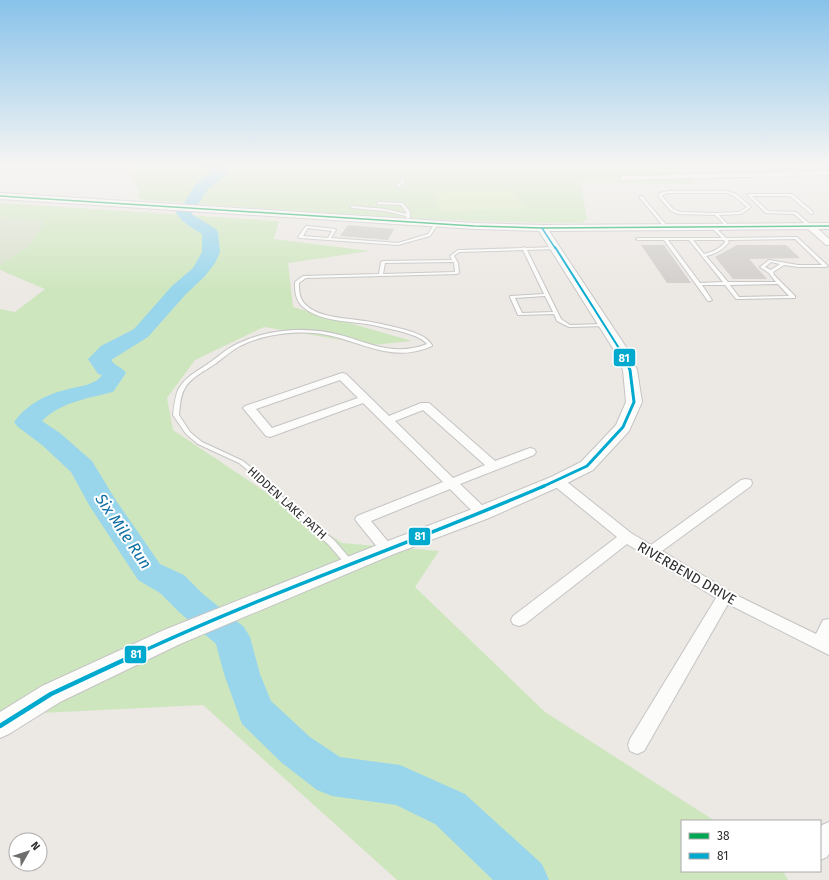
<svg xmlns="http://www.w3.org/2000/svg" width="829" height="880" font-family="'Fira Sans',sans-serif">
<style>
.green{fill:#cee6be}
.cemetery{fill:#d8e0cc}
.pitch{fill:#d9eabb}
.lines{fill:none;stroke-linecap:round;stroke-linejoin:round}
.river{fill:#99d6ec;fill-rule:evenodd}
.building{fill:#d1cecb}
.lane-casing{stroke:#c5c4c5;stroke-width:2}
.street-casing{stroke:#c5c4c5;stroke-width:2}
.secondary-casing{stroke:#c5c4c5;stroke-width:2}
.lane{fill:#fcfcfb;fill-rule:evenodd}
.street{fill:#fcfcfb;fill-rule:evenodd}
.secondary{fill:#fcfcfb;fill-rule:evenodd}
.bus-1-casing{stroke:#fff;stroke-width:3}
.bus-2-far4-casing{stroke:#fff;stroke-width:3}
.bus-2-far3-casing{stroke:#fff;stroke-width:4}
.bus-2-far2-casing{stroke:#fff;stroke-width:6}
.bus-2-far1-casing{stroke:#fff;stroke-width:6}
.bus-2-casing{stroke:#fff;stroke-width:8}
.bus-1{stroke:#00a651;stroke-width:1.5}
.bus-2-far4{stroke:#00a9ce;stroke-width:1.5}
.bus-2-far3{stroke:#00a9ce;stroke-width:2}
.bus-2-far2{stroke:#00a9ce;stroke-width:3}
.bus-2-far1{stroke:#00a9ce;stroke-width:3.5}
.bus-2{stroke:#00a9ce;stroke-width:4.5}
.labels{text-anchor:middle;stroke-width:4;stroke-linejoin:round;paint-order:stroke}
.street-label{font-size:12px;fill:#2e2e2e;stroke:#fff}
.near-street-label{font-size:14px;fill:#2e2e2e;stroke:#fff}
.near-water-label{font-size:16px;font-style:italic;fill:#0d6fa3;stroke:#fff}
.line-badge{stroke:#fff;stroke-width:1.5}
.badge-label{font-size:11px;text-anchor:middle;font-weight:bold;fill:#fff}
</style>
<rect width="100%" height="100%" fill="#ece8e4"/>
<g class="green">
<path d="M133,166H675L695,184L581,183L587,220H583L585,223C437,223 289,210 142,200L138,198L139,192L132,176Z"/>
<path d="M0,203L279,221L274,239L370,251L288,263L293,307L412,341L372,345L264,327L195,360L167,398L173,430L342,543L439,551L415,587L545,712L715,821H682V871H783L788,880H397L203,705L0,715V309L15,312L45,289L0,270V265L30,245L44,222L0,217Z"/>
</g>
<path class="cemetery" d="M0,217L44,222L30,245L0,265Z"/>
<g class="pitch">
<path d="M343,166H409L408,170L341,171Z"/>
<path d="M515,191L524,209L437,211L434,193Z"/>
</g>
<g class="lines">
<g class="river">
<path d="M202,166C210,166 225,163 230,171L223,178L206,191L197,206L192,208L187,206L184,203L196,184L213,172L203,169Z"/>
<path d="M183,206L188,208L193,215L216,229L218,232L220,252L215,263L205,276L186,294L148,337L111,360C115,366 122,367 126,373L113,392C89,398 61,402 42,421L60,433L92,461L115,499L160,564L184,575L203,594L244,627L250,637L260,674L271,701L310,737L340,757L400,765L465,794L542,864L549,880H493L435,824L396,805L332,796L317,790L282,763L242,724L224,674L216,644L179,612L160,593L138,580L89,505L71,472L42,445L18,427L14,422C26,405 45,395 65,390C78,386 94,386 102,375L98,374L88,359L101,346L134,329L172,286L193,268L202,252V234C191,227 182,223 175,211L178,208Z"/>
</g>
</g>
<g class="building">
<path d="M348,225L394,229L388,240L340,236Z"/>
<path d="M641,245H664L691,283H667Z"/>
<path d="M737,245H786L800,258L749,259L767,279H733L715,257Z"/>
</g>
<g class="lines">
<g class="lane-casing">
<g id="lane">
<path d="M401,179H403L404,183L399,187H397V185L400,183Z"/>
<path d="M668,191H727L736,194L751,207L741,214L719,215L730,227L728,228L715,215L678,214L671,211L658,196L660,193ZM668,193H727L734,196L747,207L739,212L716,213L680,212L673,209L662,196V195Z"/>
<path d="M749,194H792L813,212V214H811L790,196H752L768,211L796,212L812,226L809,227L794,214L766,213L748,196V194Z"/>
<path d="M640,196H642L667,226V228H665L640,198Z"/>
<path d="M378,202L403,203L410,212V218L407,219L406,216L385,211L352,208L350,207L352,206L385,209L406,214V212L401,205L377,204V202Z"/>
<path d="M435,223L438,224L430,236L398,245L300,238L298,237L306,226H307L335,229L336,230L331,238L398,243L428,234ZM308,228L332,231L328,238L303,236Z"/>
<path d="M712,226H714L726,238L797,237L828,266L826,267H798L784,265L773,272L774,275L795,296V298L738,299H736L725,285H702L712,300L710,301H708L664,240H638L636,239L638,238H722L712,228ZM795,239L822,265H798L769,260L760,267L769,273L771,276L776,282H728L706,256C715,254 723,250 729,242L728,240ZM668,240H689L723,282L700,283ZM693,240H724L725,242C720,249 712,252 704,254ZM771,262L780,264L771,270L765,267ZM778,284L789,296L739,297L730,285Z"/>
<path d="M524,247L526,248L555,247L557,248L555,249L527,250L561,319L570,325L604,324L606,325V326L569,327L557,321L554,314L518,315L510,297V296L544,294L523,250L459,252L454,256L458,263L459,273L457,274L306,278L299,283C299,290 299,297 304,303C317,319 351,318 371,322C383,324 395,327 406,330C416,333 426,336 432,345V346C427,348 422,350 417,351C388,358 360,343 332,336C304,329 266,333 240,346C231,351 223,358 215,364C205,371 191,377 185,388C180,396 180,406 179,415L190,432L202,442L243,461L254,470L289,503L334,540L353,562L354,564L353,566L350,567L347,566L328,544L285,507L250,472L239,463L198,444L186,434L173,415C174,406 175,396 179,388C186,376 201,369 212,361C220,355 228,348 237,344C269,328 310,326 344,336C374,345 396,356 427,344C421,337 412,335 403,332C391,329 379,326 367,324C347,321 316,321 301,305C295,298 295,290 295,282L303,276L379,274L381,262L383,261L452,260L450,256L458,250L522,248ZM454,262L455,272L383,274L385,263ZM545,296L553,312L522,313L515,298Z"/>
</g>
</g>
<g class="street-casing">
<g id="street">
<path d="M829,171V175L623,180L620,178L623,176Z"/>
<path d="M807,224H813L829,239V245H826L807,228Z"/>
<path d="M342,373L346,374L389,416L421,403H429L495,461L530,448L534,449L536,452L534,455L460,484L487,510L489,513L487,516L482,518L477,516L450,489L371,521L394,549L392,553L387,554L382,553L357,522L355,519L357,516L443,482L363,403L270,437L266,436L243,408L245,406ZM340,380L358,398L272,428L256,409ZM423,410L485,465L453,478L395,421Z"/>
<path d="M557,477L562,478L631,533L651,545L741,480L746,479L751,480L752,483L751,486L662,551L736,595L816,634L823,620L829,619V655L728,604L644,751L637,754L630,751L628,745L630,739L716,598L627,544L525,624L519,626L513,624L511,620L513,616L617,537L552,484L551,481L552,478Z"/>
<path d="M829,822V854L827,857L820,860V828L822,825Z"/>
</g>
</g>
<g class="secondary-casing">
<path id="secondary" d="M0,193L474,223L542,225L829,223V229L549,231L628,350L637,370L642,402L629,431L593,470L563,485L489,518L394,554L180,644L60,702L9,734L0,738V712L42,686L164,630L380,544L475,508L551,477L581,462L616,425L626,402L623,370L614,350L539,231L474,229L0,199Z"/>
</g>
<use href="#lane" class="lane"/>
<use href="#street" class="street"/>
<use href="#secondary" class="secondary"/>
<g class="bus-1-casing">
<path id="bus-1" d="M0,196L474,226L542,228L829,226"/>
</g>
<g class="bus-2-far4-casing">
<path id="bus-2-far4" d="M542,228L555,248"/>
</g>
<g class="bus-2-far3-casing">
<path id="bus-2-far3" d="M555,247L622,353"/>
</g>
<g class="bus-2-far2-casing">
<path id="bus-2-far2" d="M542,487L587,466L623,427L634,402L630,370L622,352"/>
</g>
<g class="bus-2-far1-casing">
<path id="bus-2-far1" d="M124,660C261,595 405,546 544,486"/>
</g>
<g class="bus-2-casing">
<path id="bus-2" d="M0,726L51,694L126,659"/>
</g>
<use href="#bus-1" class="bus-1"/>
<use href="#bus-2-far4" class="bus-2-far4"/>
<use href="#bus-2-far3" class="bus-2-far3"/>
<use href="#bus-2-far2" class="bus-2-far2"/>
<use href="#bus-2-far1" class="bus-2-far1"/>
<use href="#bus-2" class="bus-2"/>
</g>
<linearGradient id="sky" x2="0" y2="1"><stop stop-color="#88c2ea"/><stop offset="0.57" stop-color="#f6f5f3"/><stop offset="1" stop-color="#f6f5f3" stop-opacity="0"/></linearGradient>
<rect width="829" height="290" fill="url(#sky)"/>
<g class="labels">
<g class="street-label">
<text transform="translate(287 503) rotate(42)" y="4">HIDDEN LAKE PATH</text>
</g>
<g class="near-street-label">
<text transform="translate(687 573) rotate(30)" y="5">RIVERBEND DRIVE</text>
</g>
<g class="near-water-label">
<text transform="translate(124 531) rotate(56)" y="6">Six Mile Run</text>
</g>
</g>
<g class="line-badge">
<rect x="613" y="348" width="23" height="19" rx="4" fill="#00a9ce"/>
<rect x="408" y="527" width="23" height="19" rx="4" fill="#00a9ce"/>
<rect x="124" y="645" width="23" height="19" rx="4" fill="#00a9ce"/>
</g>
<g class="badge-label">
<text x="624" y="362">81</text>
<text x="420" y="540">81</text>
<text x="136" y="658">81</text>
</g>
<rect x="681" y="820" width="140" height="52" fill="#ffffff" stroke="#ababab"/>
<rect x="689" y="833" width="20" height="6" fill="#00a651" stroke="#ababab"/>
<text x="717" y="840" font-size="12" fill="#2e2e2e">38</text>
<rect x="689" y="853" width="20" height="6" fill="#00a9ce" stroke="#ababab"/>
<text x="717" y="860" font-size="12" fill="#2e2e2e">81</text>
<g transform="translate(28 852) rotate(51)"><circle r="19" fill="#ffffff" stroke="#ababab"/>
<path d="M0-3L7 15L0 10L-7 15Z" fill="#706f6e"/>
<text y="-6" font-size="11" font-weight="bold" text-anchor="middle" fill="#2e2e2e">N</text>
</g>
</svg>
